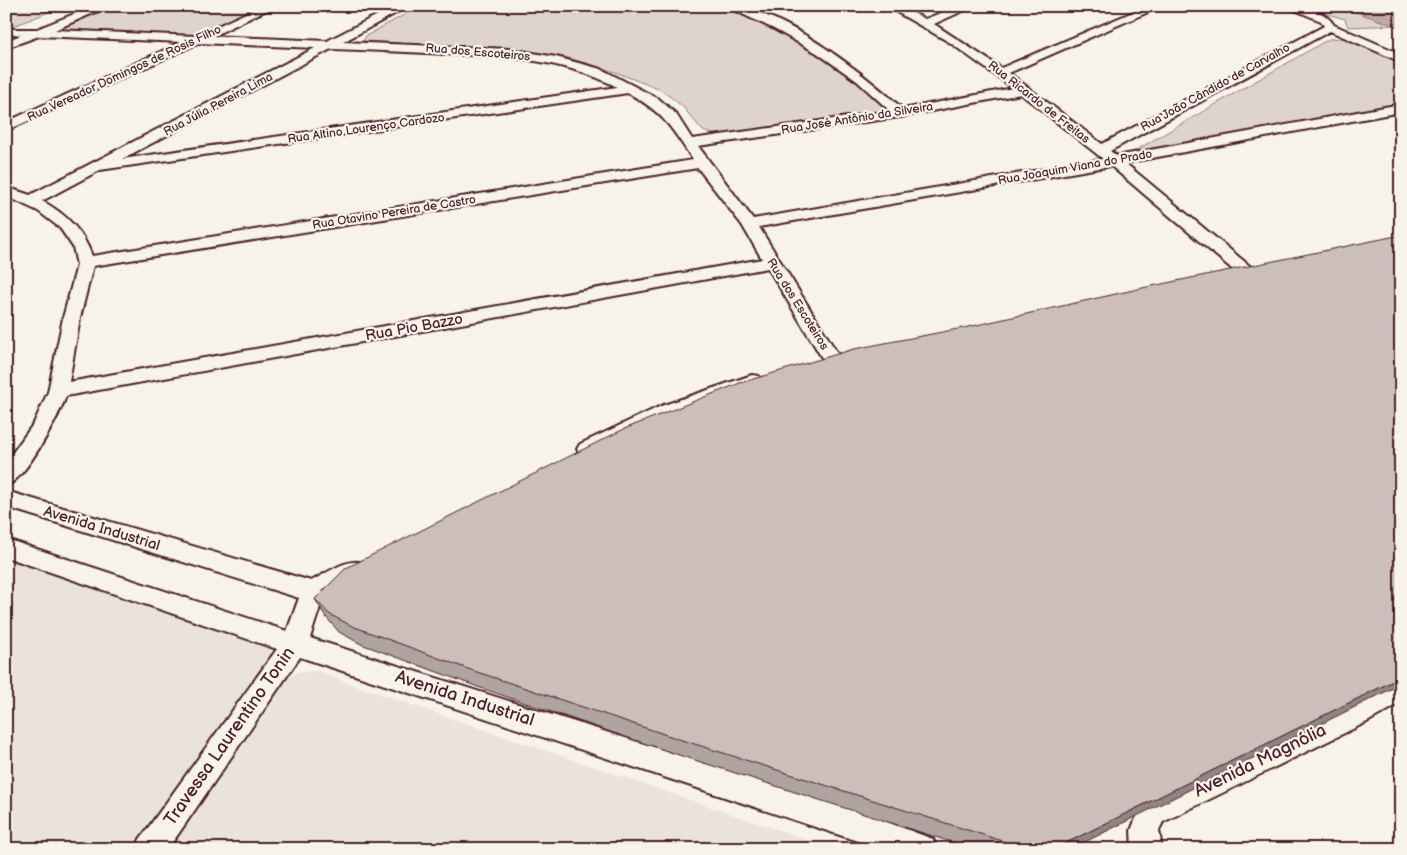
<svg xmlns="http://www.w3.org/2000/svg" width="1407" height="855" font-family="'Balsamiq Sans',sans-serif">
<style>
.built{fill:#eae3da}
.green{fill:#ded4cc;stroke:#947a7c}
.water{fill:#bcaaa7;stroke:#8e7275}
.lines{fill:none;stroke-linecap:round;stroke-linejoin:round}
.minor-casing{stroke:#4a1f2b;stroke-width:4}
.minor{fill:#f7f3e8;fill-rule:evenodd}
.wall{fill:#afa49f;stroke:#4a1f2b}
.shaded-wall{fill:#8f8682;stroke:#4a1f2b}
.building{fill:#ccbfb9;stroke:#4a1f2b}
.labels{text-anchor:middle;stroke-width:4.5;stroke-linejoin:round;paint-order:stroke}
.far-street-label{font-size:12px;fill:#4a1f2b;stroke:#f7f3e8}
.street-label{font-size:15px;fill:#4a1f2b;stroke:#f7f3e8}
.near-street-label{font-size:18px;fill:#4a1f2b;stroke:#f7f3e8}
</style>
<rect width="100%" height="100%" fill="#f7f3e8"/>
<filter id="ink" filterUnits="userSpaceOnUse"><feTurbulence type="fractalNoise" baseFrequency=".02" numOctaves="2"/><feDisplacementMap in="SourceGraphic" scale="10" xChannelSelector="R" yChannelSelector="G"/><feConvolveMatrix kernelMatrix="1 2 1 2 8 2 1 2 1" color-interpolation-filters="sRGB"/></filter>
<g filter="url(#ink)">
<g class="built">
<path d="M6,559L269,647L273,660L137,849H6Z"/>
<path d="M319,671L348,683L834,849H165L274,688L297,672Z"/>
</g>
<g class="green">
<path d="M6,6H64L6,29Z"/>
<path d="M116,6H272L204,37L55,31Z"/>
<path d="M420,6H728L765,20L842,63L887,107L875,113L728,135L713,134L703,131L682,106L661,90L615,72L565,57L507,49L363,41L366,36Z"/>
<path d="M1300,6H1401V25L1348,27L1345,19Z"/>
<path d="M1341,38L1352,40L1401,62V104L1131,153L1329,39Z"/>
</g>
<path class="water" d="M1339,6H1383L1401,11V28Z"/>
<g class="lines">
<g class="minor-casing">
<g id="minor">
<path d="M94,6H109L55,30L196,36L261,6H275L213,36L327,41L395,6H409L343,42L510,49L556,57L601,69L659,99L676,114L692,139L890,111L857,81L817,53L774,29L725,6C779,6 863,73 903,109L1013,88L949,42L886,6H900L925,19L959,6H974L934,24L1001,68L1147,6H1162L1009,73L1102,144L1324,26L1321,21L1285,6C1302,6 1324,9 1334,25L1401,54V62L1330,31L1110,151L1117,156L1401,104V112L1125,163L1251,267L1253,271L1251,275H1239L1111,166L759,227L841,359L839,363L832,365L825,363L768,268L66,396C59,416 25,480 6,486V462L34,423L48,392L63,318L77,265L73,247L60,228L38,211L6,196V187L30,195L315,48L199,43L6,131V122L182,42L39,36L6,48V41L21,35L6,33V29H37ZM331,49C369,50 408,52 446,54C505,56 564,59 617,87L122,159ZM628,93C663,112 672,128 693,160L92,256C83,231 65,213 42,201L100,170ZM1021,94L1103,159L753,219L698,146L900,117ZM698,168L742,225L762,259L69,382L80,318L93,266Z"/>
<path d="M752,375L759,376L761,381L759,386L675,416L594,454L587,457L580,454L577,449L580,444L661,406Z"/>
<path d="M6,491L311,581C326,574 347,557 363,563L367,570L363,577L323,598L310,638L865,814L933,839L937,849H882L300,657L168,849H136L140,839L277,649L6,557V539L287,631L299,598L6,507Z"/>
<path d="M1401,677V703L1367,722L1163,822L1159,830L1162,849H1132L1131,830L1143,802Z"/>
</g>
</g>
<use href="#minor" class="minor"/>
</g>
<path class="wall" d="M315,599L1071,849H973L682,756L478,687L361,644L339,632L326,617Z"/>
<path class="shaded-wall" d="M1401,677V684L1071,849H1054Z"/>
<path class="building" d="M1401,235V677L1054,849H1028L682,740L471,670L352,626L329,614L315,599L346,568L624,429L740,383L854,349L968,327L1147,287Z"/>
</g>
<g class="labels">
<g class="far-street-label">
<text transform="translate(478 52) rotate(5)" y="4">Rua dos Escoteiros</text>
<text transform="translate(124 73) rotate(-25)" y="4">Rua Vereador Domingos de Rosis Filho</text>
<text transform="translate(1215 87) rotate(-29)" y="4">Rua João Cândido de Carvalho</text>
<text transform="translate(1039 102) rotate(38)" y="4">Rua Ricardo de Freitas</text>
<text transform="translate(218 104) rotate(-28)" y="4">Rua Júlia Pereira Lima</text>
<text transform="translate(857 118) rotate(-9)" y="4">Rua José Antônio da Silveira</text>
<text transform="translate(366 128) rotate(-8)" y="4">Rua Altino Lourenço Cardozo</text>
<text transform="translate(1075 167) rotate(-10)" y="4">Rua Joaquim Viana do Prado</text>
<text transform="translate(394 212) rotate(-9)" y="4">Rua Otavino Pereira de Castro</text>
<text transform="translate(798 304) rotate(58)" y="4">Rua dos Escoteiros</text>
</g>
<g class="street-label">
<text transform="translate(414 327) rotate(-10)" y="5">Rua Pio Bazzo</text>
<text transform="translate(102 528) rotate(17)" y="5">Avenida Industrial</text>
</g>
<g class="near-street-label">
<text transform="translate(465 698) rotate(18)" y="6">Avenida Industrial</text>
<text transform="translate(229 736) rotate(-55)" y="6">Travessa Laurentino Tonin</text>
<text transform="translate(1260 760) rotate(-26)" y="6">Avenida Magnólia</text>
</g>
</g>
<rect width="1407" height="855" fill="none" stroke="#f7f3e8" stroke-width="25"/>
<rect x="12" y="12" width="1382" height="830" fill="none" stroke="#4a1f2b" stroke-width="2" filter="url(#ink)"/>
</svg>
